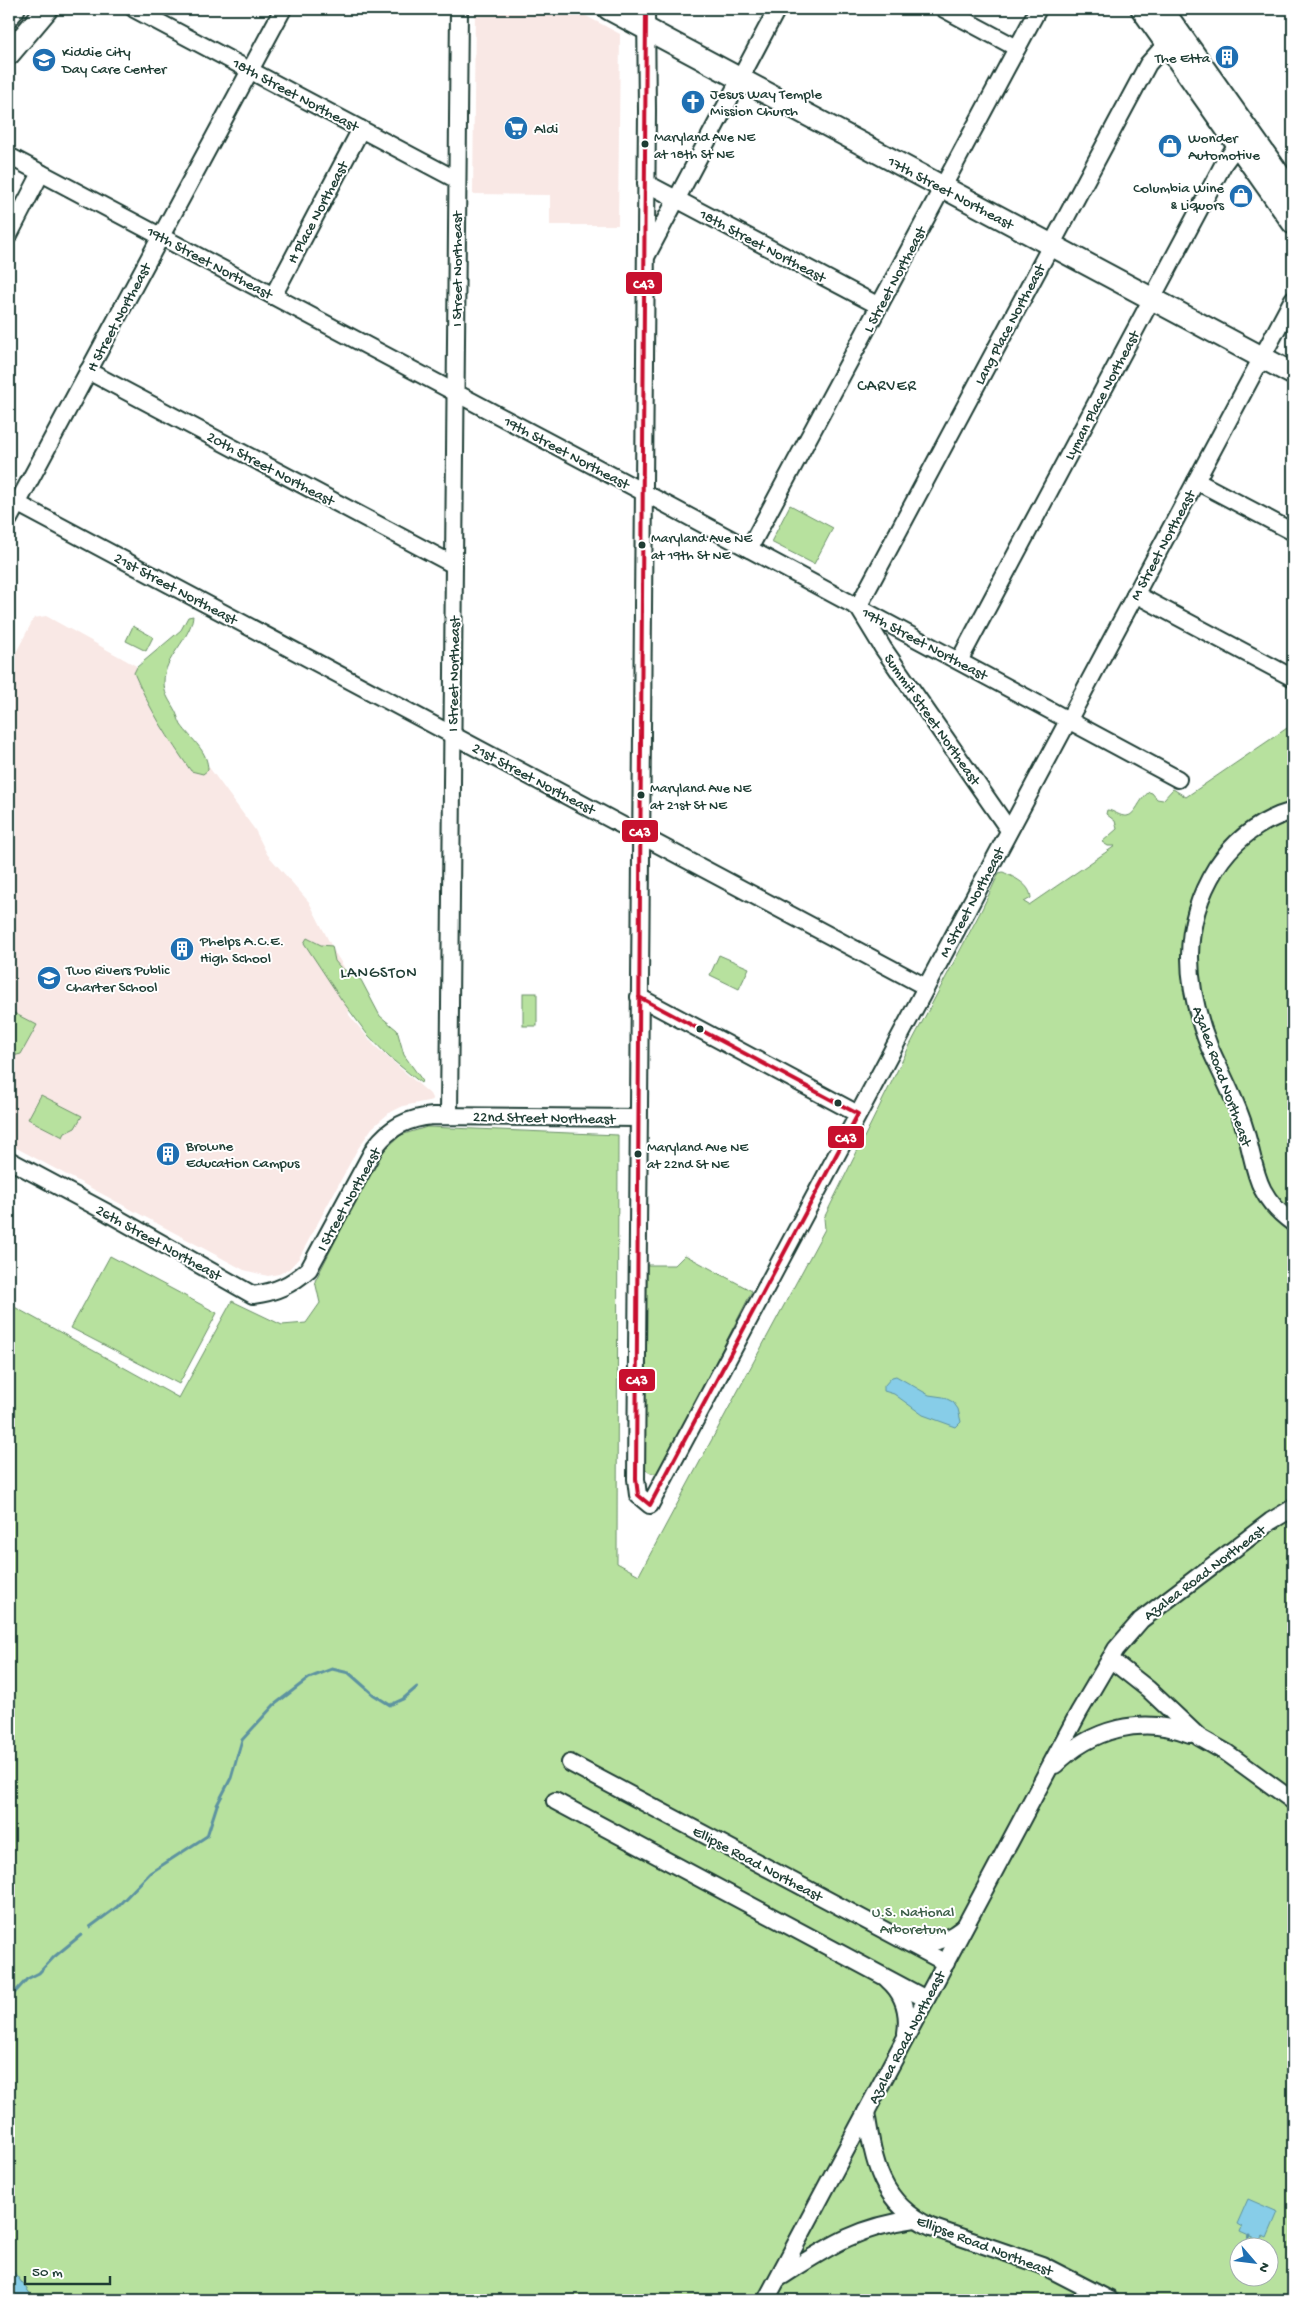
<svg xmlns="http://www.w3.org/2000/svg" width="1302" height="2309" font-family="'Gochi Hand',sans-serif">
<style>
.built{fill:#f9e8e5}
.green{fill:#b7e19e;stroke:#6b8f69;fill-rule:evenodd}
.water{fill:#87cde8;stroke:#5d93a0}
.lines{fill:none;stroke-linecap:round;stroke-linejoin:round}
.stream{stroke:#5d93a0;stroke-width:3}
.minor-casing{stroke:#1f3d34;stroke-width:20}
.major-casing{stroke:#1f3d34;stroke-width:25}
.minor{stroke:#fff;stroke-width:16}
.major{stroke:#fff;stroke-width:21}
.bus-1-casing{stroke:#fff;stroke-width:8}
.bus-1{stroke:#c8102e;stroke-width:4}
.bus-dot{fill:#1f3d34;stroke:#fff;stroke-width:2}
.labels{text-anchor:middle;stroke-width:4;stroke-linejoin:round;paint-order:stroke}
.bus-label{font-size:14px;fill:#1f3d34;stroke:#fff;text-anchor:start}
.poi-label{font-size:15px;fill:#1f3d34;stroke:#fff;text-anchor:start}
.street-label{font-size:15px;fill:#1f3d34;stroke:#fff}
.park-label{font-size:15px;fill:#3d5e49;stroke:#fff}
.neighbourhood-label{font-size:16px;letter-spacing:1px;fill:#1f3d34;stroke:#fff}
.line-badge{stroke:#fff;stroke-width:2}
.badge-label{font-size:14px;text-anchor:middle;font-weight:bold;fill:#fff}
</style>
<rect width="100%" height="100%" fill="#fff"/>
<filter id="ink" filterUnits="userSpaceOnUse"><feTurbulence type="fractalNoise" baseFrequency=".02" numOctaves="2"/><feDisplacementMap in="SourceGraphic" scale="10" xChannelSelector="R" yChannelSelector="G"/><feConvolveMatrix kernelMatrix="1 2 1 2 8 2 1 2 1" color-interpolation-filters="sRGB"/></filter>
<g filter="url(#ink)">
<g class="built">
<path d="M475,9H573L620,34L618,225H550V195L473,194Z"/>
<path d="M46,616L140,668L189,740L255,830L267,854L309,902L335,953L344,967L349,1015L375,1046L430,1094L433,1100L403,1106L389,1113L372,1128L357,1150L299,1258L289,1269L279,1274L268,1276L244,1270L9,1144V666L34,618Z"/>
</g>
<g class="green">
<path d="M790,505L833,528L814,564L771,542Z"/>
<path d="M193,616C190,641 164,656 164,682C164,693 168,698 173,707C177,713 178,719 181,725C192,740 208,751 208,770L203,774L191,771C169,740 149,708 134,673L137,667L181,630L188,617Z"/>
<path d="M133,626L153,637L146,651L126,641Z"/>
<path d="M1293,724V2300H35L9,2266V1304L179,1398L232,1301L282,1325L306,1323L320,1303L315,1281L379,1155L401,1135L427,1127L618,1135L617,1563L639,1575L825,1229L824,1218L910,1045L982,909L999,873L1003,872C1015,878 1030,884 1031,898L1024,902L1029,905L1115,846H1108L1102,842L1117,829L1115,821L1106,814L1107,810C1113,810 1120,817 1127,816C1136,815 1139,799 1149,792L1152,793L1157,799L1163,800L1173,789L1186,797ZM1240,2246H1270V2276H1240Z"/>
<path d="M307,938L321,945L332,946L335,961L340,967L361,980L380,1016L397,1030L404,1055L422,1080L421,1083L389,1057L367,1034L341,999L304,943Z"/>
<path d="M719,955L749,968L739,989L710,975Z"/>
<rect x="523" y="993" width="14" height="33"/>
<path d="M12,1012L37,1025L21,1054L9,1057V1019Z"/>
<path d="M41,1095L82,1116L75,1128L65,1133L63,1137L28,1119Z"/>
<path d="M685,1255L752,1291L659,1472C652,1475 649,1473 644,1468L647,1265H675Z"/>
<path d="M110,1256L217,1313L179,1384L71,1328Z"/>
</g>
<g class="water">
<path d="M896,1376L929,1395L943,1397L953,1402L958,1409L961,1422L956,1427L923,1415L894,1394L884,1391V1386L892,1377Z"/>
<path d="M1248,2199L1278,2212L1267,2238L1263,2236L1260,2241L1240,2232L1242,2227L1237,2224Z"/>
<path d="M9,2266L35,2300H9Z"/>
</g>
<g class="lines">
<g class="stream">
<path d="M90,1927L117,1907L150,1873L207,1836L217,1805L231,1778L242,1740L274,1705L309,1678L332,1669L349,1673L374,1695L390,1705L403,1699L417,1687"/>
<path d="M9,1999L27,1979L39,1973L54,1957L81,1935"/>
<path d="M1246,2246L1250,2236"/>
<path d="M1237,2268L1240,2262"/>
</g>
<g class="minor-casing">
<g id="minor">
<path d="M134,9L457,180"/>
<path d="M646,9L647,111L636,1479L638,1495L650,1505L1293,299"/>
<path d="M944,9L1017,48"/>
<path d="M9,156L643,492L1178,779"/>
<path d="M646,183L879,306"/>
<path d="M9,235L41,173"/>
<path d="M647,255L777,9"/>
<path d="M273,296L361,129"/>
<path d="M88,371L454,565"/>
<path d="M1196,481L1293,532"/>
<path d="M9,499L926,987"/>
<path d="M9,519L283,9"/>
<path d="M749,549L1038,9"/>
<path d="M1135,594L1293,678"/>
<path d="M959,661L1224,163L1238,144L1245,138"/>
<path d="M1293,811C1260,820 1235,839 1216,868C1180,926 1185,985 1209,1046C1219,1069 1231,1091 1240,1115C1258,1160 1248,1191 1293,1223"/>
<path d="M1009,830L883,648L858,607L1148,64L1166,44"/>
<path d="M639,997L858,1114"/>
<path d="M449,1116L459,9"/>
<path d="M9,1160L108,1213L253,1295C276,1292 291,1285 309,1269L375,1147C390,1127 408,1118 433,1116L638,1118"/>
<path d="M1110,1659L1148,1689L1199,1737L1227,1753L1293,1801"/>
<path d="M570,1763L946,1963"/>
<path d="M1055,1765C1091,1729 1142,1715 1190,1734"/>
<path d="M555,1801L926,1999"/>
<path d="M910,1942C930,1946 949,1940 964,1927"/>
<path d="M888,1980C904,1994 909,2013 906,2033"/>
<path d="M866,2112C874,2163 880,2203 931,2227L1042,2265L1110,2300"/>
<path d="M779,2278C828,2247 856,2227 915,2219"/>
<path d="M766,2300L1079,1712L1116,1649L1141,1620L1271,1521L1293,1508"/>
</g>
</g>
<g class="major-casing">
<g id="major">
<path d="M609,9L1293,374"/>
<path d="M1142,9L1293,223"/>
<path d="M1162,9L1293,194"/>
<path d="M9,15L14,9"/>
<path d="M9,54L47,9"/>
</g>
</g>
<use href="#minor" class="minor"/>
<use href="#major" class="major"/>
<g class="bus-1-casing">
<path id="bus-1" d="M639,997L858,1114L650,1505L638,1495L636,1479L646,9"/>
</g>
<use href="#bus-1" class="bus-1"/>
</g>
</g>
<defs>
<g id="building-disc" transform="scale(1.25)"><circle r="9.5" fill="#1f6fb2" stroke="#fff"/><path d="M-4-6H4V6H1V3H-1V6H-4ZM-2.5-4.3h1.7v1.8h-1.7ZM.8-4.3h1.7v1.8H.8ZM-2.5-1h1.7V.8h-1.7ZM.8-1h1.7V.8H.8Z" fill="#fff"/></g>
<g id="school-disc" transform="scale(1.25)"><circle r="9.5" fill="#1f6fb2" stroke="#fff"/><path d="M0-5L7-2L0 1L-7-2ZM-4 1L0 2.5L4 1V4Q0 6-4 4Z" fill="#fff"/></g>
<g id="church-disc" transform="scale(1.25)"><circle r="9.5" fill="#1f6fb2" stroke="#fff"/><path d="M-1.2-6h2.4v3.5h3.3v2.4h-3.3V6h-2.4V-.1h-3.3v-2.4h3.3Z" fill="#fff"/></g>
<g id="supermarket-disc" transform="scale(1.25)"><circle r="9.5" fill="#1f6fb2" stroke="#fff"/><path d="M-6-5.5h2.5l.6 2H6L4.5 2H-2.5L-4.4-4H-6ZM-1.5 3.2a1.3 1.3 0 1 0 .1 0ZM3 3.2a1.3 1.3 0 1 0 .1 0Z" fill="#fff"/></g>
<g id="shop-disc" transform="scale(1.25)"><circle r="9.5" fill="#1f6fb2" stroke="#fff"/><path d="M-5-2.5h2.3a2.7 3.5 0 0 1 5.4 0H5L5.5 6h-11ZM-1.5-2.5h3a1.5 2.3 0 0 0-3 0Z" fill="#fff"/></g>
</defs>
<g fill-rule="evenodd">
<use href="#building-disc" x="1227" y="57"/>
<use href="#school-disc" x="44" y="60"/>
<use href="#church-disc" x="693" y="102"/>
<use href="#supermarket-disc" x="516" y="128"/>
<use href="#shop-disc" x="1170" y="146"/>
<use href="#shop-disc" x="1241" y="196"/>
<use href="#building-disc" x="182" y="949"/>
<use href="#school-disc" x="49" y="978"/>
<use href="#building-disc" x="168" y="1154"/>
</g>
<g class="bus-dot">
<circle cx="645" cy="144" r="4.5"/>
<circle cx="642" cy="545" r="4.5"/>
<circle cx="641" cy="795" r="4.5"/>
<circle cx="700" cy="1029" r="4.5"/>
<circle cx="838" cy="1103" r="4.5"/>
<circle cx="638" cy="1154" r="4.5"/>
</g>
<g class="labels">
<g class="bus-label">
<text x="654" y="141">Maryland Ave NE<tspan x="654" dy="17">at 18th St NE</tspan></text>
<text x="651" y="542">Maryland Ave NE<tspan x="651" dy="17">at 19th St NE</tspan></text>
<text x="650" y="792">Maryland Ave NE<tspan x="650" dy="17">at 21st St NE</tspan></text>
<text x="647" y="1151">Maryland Ave NE<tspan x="647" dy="17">at 22nd St NE</tspan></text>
</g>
<g class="poi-label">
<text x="62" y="56">Kiddie City<tspan x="62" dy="17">Day Care Center</tspan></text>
<text x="1210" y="62" text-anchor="end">The Etta</text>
<text x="710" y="98">Jesus Way Temple<tspan x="710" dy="17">Mission Church</tspan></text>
<text x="534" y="133">Aldi</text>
<text x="1188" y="142">Wonder<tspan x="1188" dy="17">Automotive</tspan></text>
<text x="1224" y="192" text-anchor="end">Columbia Wine<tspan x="1224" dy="17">&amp; Liquors</tspan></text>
<text x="200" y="945">Phelps A.C.E.<tspan x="200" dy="17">High School</tspan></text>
<text x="66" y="974">Two Rivers Public<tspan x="66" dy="17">Charter School</tspan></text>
<text x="186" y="1150">Browne<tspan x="186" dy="17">Education Campus</tspan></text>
</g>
<g class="street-label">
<text transform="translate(296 94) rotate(28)" y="5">18th Street Northeast</text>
<text transform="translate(951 192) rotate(28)" y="5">17th Street Northeast</text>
<text transform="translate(317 212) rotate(-62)" y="5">H Place Northeast</text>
<text transform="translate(763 245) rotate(28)" y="5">18th Street Northeast</text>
<text transform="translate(210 262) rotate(28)" y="5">19th Street Northeast</text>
<text transform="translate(456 269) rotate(-90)" y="5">I Street Northeast</text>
<text transform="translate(894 279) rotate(-62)" y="5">L Street Northeast</text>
<text transform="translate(118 317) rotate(-62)" y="5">H Street Northeast</text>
<text transform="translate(1009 324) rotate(-62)" y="5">Lang Place Northeast</text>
<text transform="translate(1101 395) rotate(-62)" y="5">Lyman Place Northeast</text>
<text transform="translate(567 452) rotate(28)" y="5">19th Street Northeast</text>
<text transform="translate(271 468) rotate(28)" y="5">20th Street Northeast</text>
<text transform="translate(1162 545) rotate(-62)" y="5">M Street Northeast</text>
<text transform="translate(176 588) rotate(28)" y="5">21st Street Northeast</text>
<text transform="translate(925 643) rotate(28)" y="5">19th Street Northeast</text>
<text transform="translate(453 674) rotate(-89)" y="5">I Street Northeast</text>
<text transform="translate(933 719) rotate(55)" y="5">Summit Street Northeast</text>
<text transform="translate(534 778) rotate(28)" y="5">21st Street Northeast</text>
<text transform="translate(971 902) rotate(-62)" y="5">M Street Northeast</text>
<text transform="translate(1223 1076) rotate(70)" y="5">Azalea Road Northeast</text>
<text transform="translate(544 1117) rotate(1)" y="5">22nd Street Northeast</text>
<text transform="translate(348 1199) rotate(-61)" y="5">I Street Northeast</text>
<text transform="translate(159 1242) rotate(29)" y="5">26th Street Northeast</text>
<text transform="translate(1204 1572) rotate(-37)" y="5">Azalea Road Northeast</text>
<text transform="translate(758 1863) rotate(28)" y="5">Ellipse Road Northeast</text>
<text transform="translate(906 2037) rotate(-62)" y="5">Azalea Road Northeast</text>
<text transform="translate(985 2245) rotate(21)" y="5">Ellipse Road Northeast</text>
</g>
<g class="park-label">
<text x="913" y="1916">U.S. National<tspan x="913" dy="17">Arboretum</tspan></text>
</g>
<g class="neighbourhood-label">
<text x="887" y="390">CARVER</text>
<text x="379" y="977">LANGSTON</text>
</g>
</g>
<g class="line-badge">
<rect x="625" y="271" width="38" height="24" rx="5" fill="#c8102e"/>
<rect x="621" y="819" width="38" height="24" rx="5" fill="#c8102e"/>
<rect x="827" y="1125" width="38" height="24" rx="5" fill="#c8102e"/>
<rect x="618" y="1368" width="38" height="24" rx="5" fill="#c8102e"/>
</g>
<g class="badge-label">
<text x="644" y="288">C43</text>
<text x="640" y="836">C43</text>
<text x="846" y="1142">C43</text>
<text x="637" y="1384">C43</text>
</g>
<rect width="1302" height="2309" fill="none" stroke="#fff" stroke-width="30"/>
<rect x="15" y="15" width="1272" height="2279" fill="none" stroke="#1f3d34" stroke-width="2" filter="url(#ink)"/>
<g transform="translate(1254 2262) rotate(118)"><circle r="24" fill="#ffffff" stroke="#a5b1ae"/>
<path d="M0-4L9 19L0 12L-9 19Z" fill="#1f6fb2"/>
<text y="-8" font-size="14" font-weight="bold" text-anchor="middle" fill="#1f3d34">N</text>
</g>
<path d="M25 2276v8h85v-8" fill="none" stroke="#1f3d34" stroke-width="2.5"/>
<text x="32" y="2276" font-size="15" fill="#1f3d34" stroke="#ffffff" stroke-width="4" paint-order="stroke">50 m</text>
</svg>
